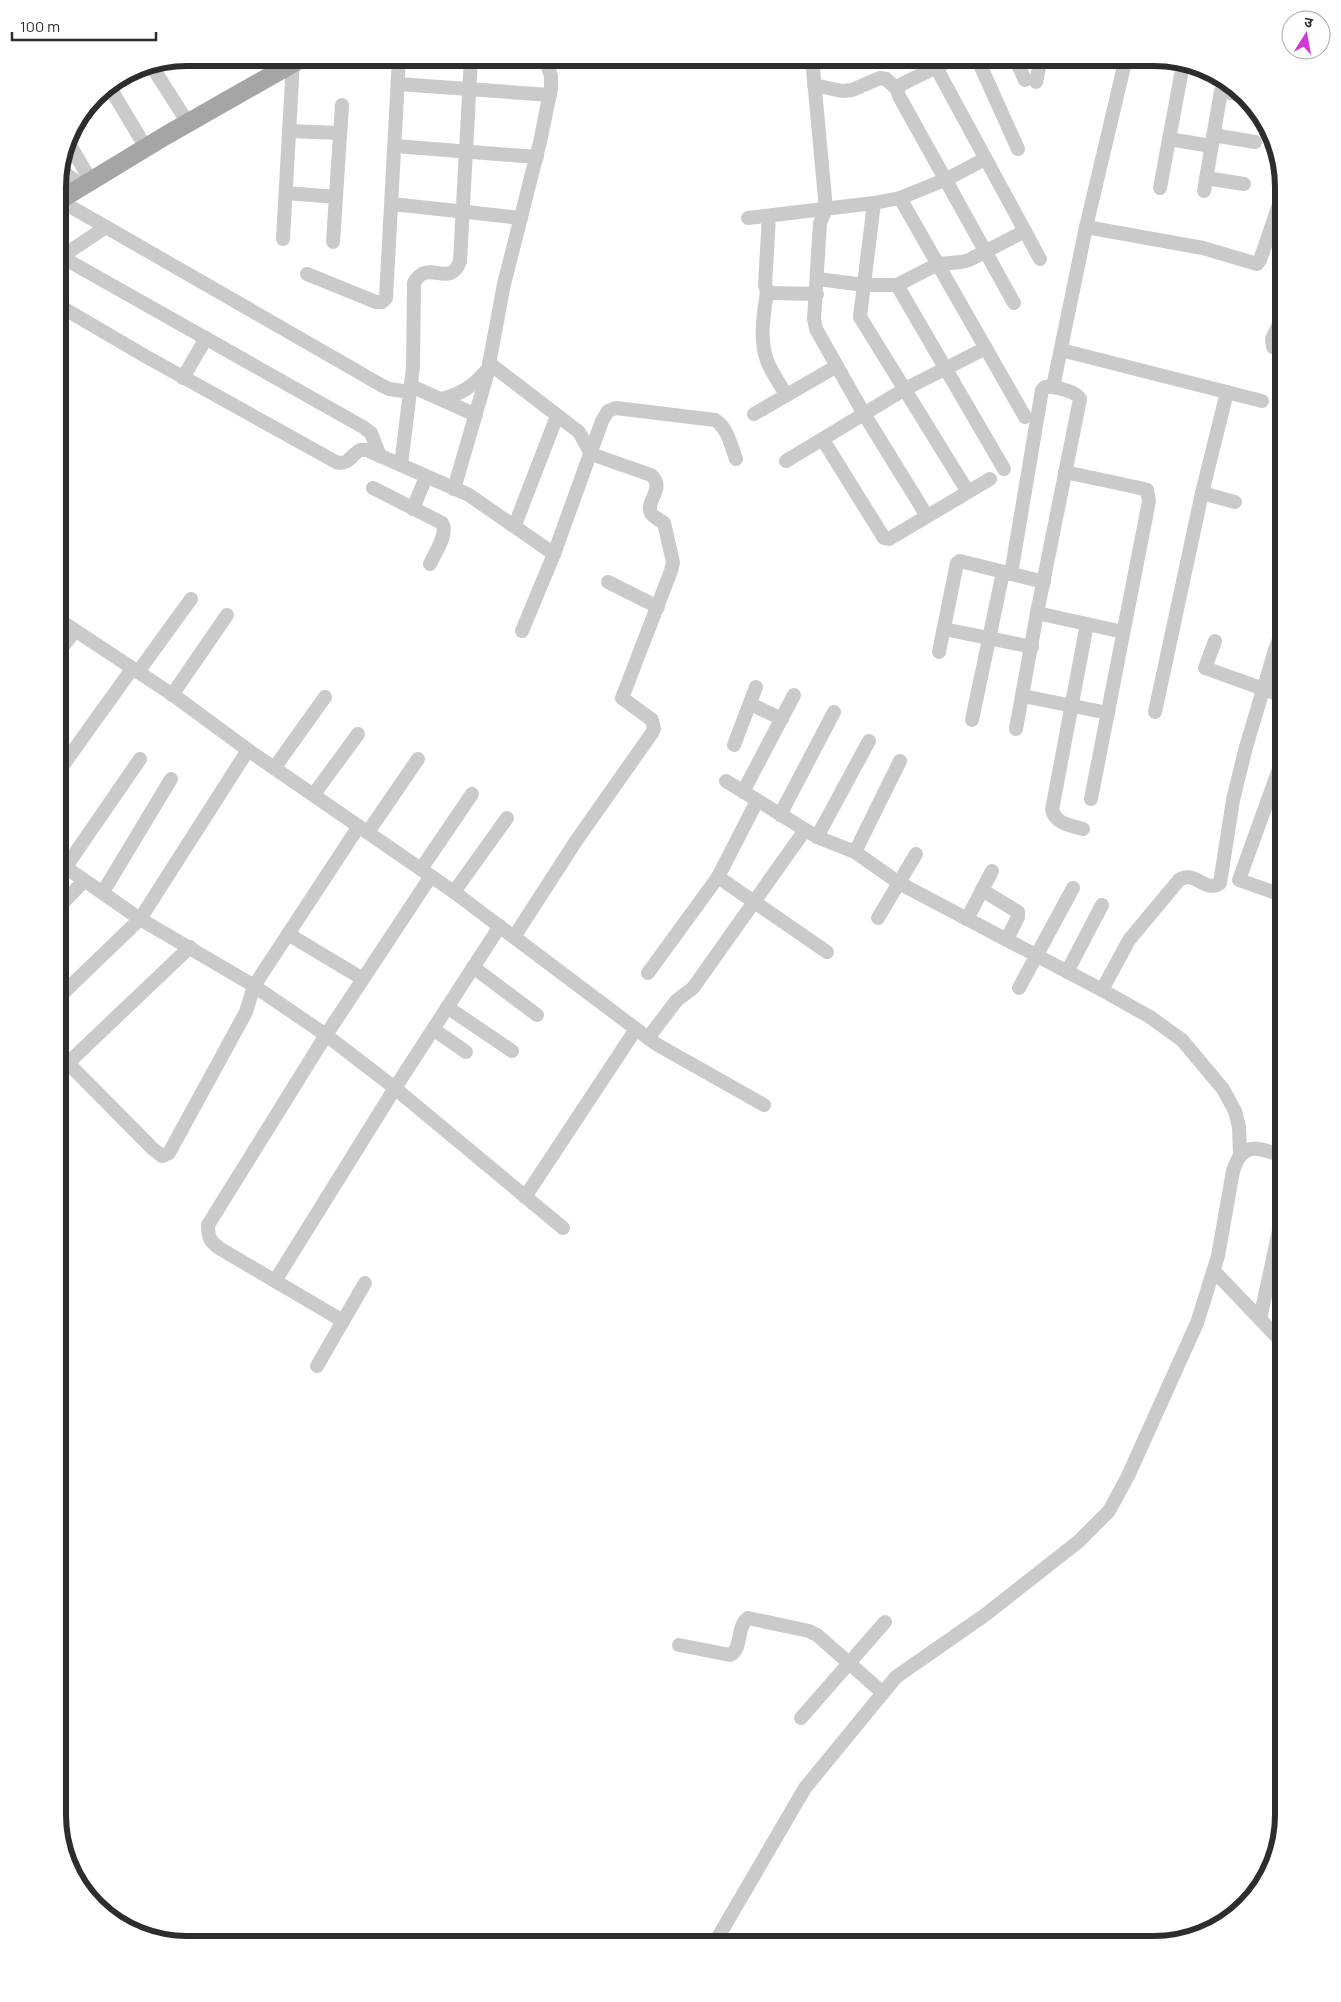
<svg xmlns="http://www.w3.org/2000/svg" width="1341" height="2002" font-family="Manrope,'Noto Sans Devanagari',sans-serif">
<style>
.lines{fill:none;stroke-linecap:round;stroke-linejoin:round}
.minor{stroke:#cacaca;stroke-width:14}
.major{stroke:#a5a5a5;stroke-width:19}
.rim{fill:none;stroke:#2d2d2d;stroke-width:6}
</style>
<rect width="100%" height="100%" fill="#fff"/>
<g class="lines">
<g class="minor">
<path d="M812,58L826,209L820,223L814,319L816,329L864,414L927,516"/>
<path d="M931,58L1040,259"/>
<path d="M955,58L902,84L897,89L899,96L1014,303"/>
<path d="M977,58L1018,149"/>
<path d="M1015,58L1025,80"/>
<path d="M151,65L188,123"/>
<path d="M1036,82L1041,58"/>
<path d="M398,84L550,95"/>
<path d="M814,85L842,91L852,90L880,78L886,79L897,89"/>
<path d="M109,86L146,148"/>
<path d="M289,131L340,133"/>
<path d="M1213,135L1255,142"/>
<path d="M1169,139L1211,146"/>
<path d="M67,140L91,181"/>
<path d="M395,146L537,157"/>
<path d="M60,170L83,186"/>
<path d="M1206,178L1244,184"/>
<path d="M1160,188L1181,75"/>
<path d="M1204,191L1221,91L1240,95"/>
<path d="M286,193L336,197"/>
<path d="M900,198L1025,417"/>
<path d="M59,200L381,385L389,389L410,392"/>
<path d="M874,203L860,317L968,492"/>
<path d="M392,204L521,218"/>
<path d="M769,216L765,285L767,291L772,293L817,294"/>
<path d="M748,218L874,203L900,198L947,179L985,159"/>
<path d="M1086,227L1203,248L1257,264L1260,260L1283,193"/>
<path d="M283,239L293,62"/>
<path d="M333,242L342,105"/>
<path d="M58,255L363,427L371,433L380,456"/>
<path d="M58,259L106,227"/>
<path d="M307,274L376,302H382L386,298L399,58"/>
<path d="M818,279L864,285H897L1004,469"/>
<path d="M897,285L938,264L961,262L969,260L1025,231"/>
<path d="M767,291C764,314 759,338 767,361C772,373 780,384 786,395"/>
<path d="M58,305L145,356L336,462C348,466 351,455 360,450H367L469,495L554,554"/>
<path d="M1061,350L1262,401"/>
<path d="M1283,352L1273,347L1272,339L1283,316"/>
<path d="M489,363L579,432L591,454L651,475C666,488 645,501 651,513C653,517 660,520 664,523L673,562L671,571L622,698L652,720L654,729L652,733L576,841L514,937"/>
<path d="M183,378L206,338"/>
<path d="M411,386L476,415"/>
<path d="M1053,387L1086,227L1126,58"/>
<path d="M442,399C461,394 473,386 486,371"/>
<path d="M754,414L837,366"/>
<path d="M1283,423V413"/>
<path d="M823,440L884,538L889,539L990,479"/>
<path d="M786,461L905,389L986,348"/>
<path d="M401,465L413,367L414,283C428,257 450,290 460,261L471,58"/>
<path d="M1065,472L1140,488L1147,490L1149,501L1091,799"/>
<path d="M373,488L442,523C449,534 434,554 430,564"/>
<path d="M454,489L487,375L504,284L540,142L551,88V76L545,58"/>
<path d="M1202,493L1235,502"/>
<path d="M413,509L426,477"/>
<path d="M515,525L557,416"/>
<path d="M1011,574L1042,390L1045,387C1054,386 1076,391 1080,399L1037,613L1016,729"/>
<path d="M608,582L658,607"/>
<path d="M1037,613L1123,632"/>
<path d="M58,619L176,697L248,750L454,892L656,1044L764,1105"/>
<path d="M944,629L1032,647"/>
<path d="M522,631L554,554L602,421L608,411L616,408L715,420C728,428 731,446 736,459"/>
<path d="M1215,641L1205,668L1283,696"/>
<path d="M58,652L75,631"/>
<path d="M939,652L957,563L960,561L1044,582"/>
<path d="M138,672L191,599"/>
<path d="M172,695L227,615"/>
<path d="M1023,696L1108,713"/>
<path d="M750,704L782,719"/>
<path d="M1155,712L1202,493L1227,392"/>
<path d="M972,720L1003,572"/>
<path d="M734,745L756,687"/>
<path d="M275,767L325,697"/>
<path d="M58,772L132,669"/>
<path d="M726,781L817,837L855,852L899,883L1102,990L1150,1017L1182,1040L1223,1089L1235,1111L1239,1127L1240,1154"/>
<path d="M743,792L794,695"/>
<path d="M314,794L358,734"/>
<path d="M780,815L834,712"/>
<path d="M1083,829C1070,825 1056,824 1052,810L1087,624"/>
<path d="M368,832L418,759"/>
<path d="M817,837L869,741"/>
<path d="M855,852L900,761"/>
<path d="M58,862L140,919L251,984L326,1035L391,1085L563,1228"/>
<path d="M65,868L140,759"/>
<path d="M421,869L472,794"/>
<path d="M718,877L827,952"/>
<path d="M982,890L1018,912V917L1007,939"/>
<path d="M103,892L171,779"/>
<path d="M454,892L507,818"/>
<path d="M1283,893H1276L1239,880L1283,758"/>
<path d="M58,908L84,881"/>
<path d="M878,918L916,854"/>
<path d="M967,919L992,871"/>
<path d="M288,934L363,979"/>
<path d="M473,967L537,1015"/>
<path d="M1067,972L1102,905"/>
<path d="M648,973L718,877L757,801"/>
<path d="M1019,988L1073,888"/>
<path d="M1102,990L1129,940L1179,880C1195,869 1205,894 1220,883L1233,800L1246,747L1275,650L1283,629"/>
<path d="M58,998L140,919L248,750"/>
<path d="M447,1007L512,1051"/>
<path d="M433,1029L466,1052"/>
<path d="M648,1038L677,1000L693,988L805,830"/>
<path d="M58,1053L153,1149L162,1156L169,1153L246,1012L254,986L359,826"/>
<path d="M68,1063L190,947"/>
<path d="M525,1197L636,1029"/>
<path d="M1214,1271L1283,1343"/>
<path d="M275,1281L395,1088L500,926"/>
<path d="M1260,1319L1283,1212"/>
<path d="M343,1321L219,1248C210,1241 208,1237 208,1225L326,1035L431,876"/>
<path d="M317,1366L365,1283"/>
<path d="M679,1645L730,1655C743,1649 736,1626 748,1618L809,1631L817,1635L883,1693"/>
<path d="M801,1718L885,1622"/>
<path d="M714,1944L805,1788L896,1677L985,1615L1078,1542L1109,1511L1128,1476L1197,1323L1218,1256L1233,1171C1243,1140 1258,1148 1283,1156"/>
</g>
<path class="major" d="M58,201L165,136L302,58"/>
</g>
<path d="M0 0H1341V2002H0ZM187 66H1154A121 121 0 0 1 1275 187V1815A121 121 0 0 1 1154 1936H187A121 121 0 0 1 66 1815V187A121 121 0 0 1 187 66Z" fill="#fff" fill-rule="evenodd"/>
<path class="rim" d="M187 66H1154A121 121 0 0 1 1275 187V1815A121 121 0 0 1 1154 1936H187A121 121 0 0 1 66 1815V187A121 121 0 0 1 187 66Z"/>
<g transform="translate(1306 35) rotate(11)"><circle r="24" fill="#ffffff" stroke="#ababab"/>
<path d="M0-4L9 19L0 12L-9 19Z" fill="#cc3bd8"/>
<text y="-8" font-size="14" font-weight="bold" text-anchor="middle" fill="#2d2d2d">उ</text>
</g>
<path d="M12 32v8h144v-8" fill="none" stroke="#2d2d2d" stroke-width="2.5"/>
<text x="20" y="32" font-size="15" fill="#2d2d2d" stroke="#ffffff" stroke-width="4" paint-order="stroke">100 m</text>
</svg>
